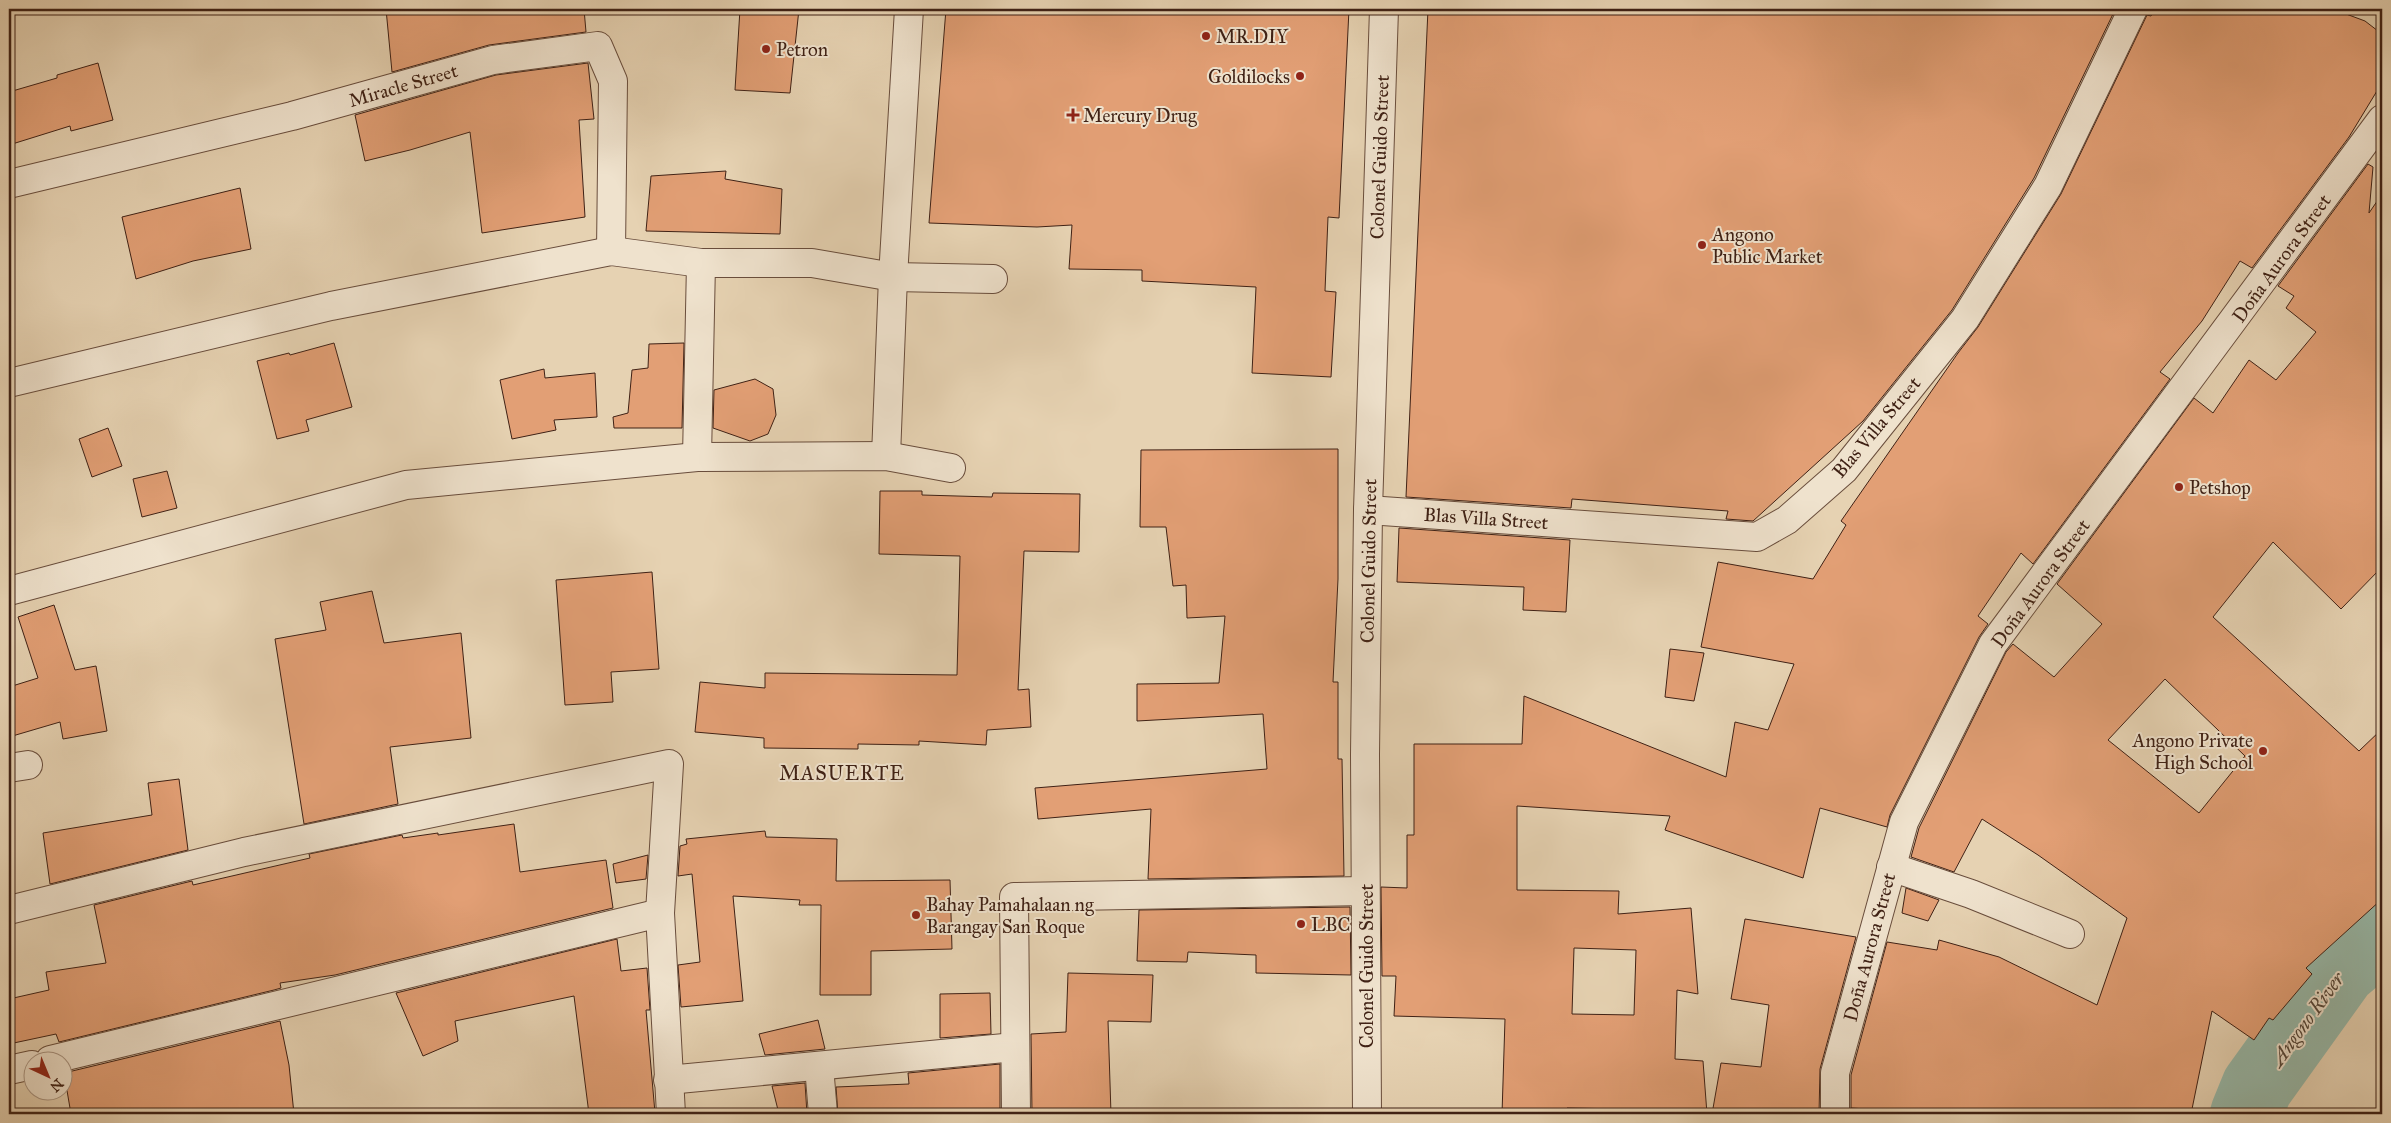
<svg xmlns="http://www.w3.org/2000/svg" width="2391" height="1123" font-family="'IM FELL Great Primer',serif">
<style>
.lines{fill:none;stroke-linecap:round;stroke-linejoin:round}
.river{stroke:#97b8a8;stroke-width:72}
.building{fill:#e29f75;stroke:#3f2115;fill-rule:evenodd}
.minor-casing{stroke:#694d3c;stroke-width:30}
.minor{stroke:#efe2cd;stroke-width:28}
.poi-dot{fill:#8f2418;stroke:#efe2cd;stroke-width:2}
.labels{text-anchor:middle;stroke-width:4;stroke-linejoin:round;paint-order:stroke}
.poi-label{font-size:19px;fill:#3f2115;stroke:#efe2cd;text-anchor:start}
.street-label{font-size:19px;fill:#3f2115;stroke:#efe2cd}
.neighbourhood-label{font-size:20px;letter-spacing:1px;fill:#3f2115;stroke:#efe2cd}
.water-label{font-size:20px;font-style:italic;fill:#55473a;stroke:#efe2cd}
</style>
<rect width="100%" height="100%" fill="#e6d2b2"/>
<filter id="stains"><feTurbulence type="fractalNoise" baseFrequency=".004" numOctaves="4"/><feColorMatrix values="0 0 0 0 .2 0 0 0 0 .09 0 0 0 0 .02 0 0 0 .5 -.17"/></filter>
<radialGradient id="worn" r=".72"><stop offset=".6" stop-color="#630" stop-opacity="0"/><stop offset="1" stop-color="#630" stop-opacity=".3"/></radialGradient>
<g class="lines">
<path class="river" d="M2246,1114L2257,1087L2341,970L2382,936"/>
</g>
<g class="building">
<path d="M386,9H584L586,32L489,45L392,72Z"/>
<path d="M740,9H799L790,93L735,90Z"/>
<path d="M946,9H1349L1339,218L1328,217L1325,291L1336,292L1331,377L1252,373L1256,287L1142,281V270L1069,269L1072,225L1037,227L929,223Z"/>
<path d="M1428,9H2013L2113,14L2034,178L1952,310L1863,421L1753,521L1726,519L1728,511L1572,499L1571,508L1406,497Z"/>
<path d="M2155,9H2237L2280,14L2284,9L2338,11L2365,21L2378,31L2382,49L2380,86L2349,137L2252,268L2240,261L2202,321L2160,372L2170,379L2033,564L2021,553L1978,616L1988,624L1979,637L1890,815L1887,827L1820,808L1803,878L1665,830L1670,816L1517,806V890L1619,891L1618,914L1691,908L1698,994L1677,990L1675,1059L1703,1061L1707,1114H1627V1109L1567,1108V1114H1502L1505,1019L1394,1016L1396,976H1382L1381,887L1407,888V835H1414V744H1522L1524,696L1726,777L1735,722L1768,730L1794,664L1701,647L1718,562L1813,579L1846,525L1841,521L1958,353L1978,327L2061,194L2147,15L2151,16ZM1574,948L1636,950L1634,1015L1572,1014Z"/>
<path d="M98,63L113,120L71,131L70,126L9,145V92L57,78V75Z"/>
<path d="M588,63L594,119L579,120L585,217L482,233L470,132L410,150L365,161L355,115L496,75Z"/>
<path d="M2368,164L2373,167L2369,213L2382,194V567L2341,609L2273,542L2213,617L2359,751L2382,729V899L2306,968L2312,974L2273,1020L2269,1018L2254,1040L2212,1011L2191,1114H1944L1851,1108V1075L1887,942L1937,950L1939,940L1999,957L2097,1005L2127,918L2038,855L1982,819L1954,872L1911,857L1919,828L2006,652L2013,644L2054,677L2102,624L2057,584L2194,398L2213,413L2249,360L2276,380L2316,332L2286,308L2294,296L2278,286ZM2165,679L2245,756L2199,813L2108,740Z"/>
<path d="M726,171L725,179L782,189L780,234L646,231L651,176Z"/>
<path d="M240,188L251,249L193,261L136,279L122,217Z"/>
<path d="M334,343L352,407L306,420L309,431L277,439L257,361L289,353L290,355Z"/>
<path d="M684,343L682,428H614L613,417L628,413L632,370L648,368L649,344Z"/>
<path d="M544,369L545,378L595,373L597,417L554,420L556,430L512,439L500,380Z"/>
<path d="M755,379L773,389L776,415L768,434L750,441L713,428L714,390Z"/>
<path d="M108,428L122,466L92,477L79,439Z"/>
<path d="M1338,449V579L1333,682H1338V759H1342L1344,876L1148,879L1151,809L1038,819L1035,788L1267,769L1263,714L1137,721V684L1219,683L1225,616L1187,618L1186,585L1173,586L1166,527H1140L1141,450Z"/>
<path d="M167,471L177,508L142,517L133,479Z"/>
<path d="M880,491H922V495L992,497L993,493L1080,494L1079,552L1024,551L1018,690L1029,689L1031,727L987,730L986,745L919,741V745L858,744V749L764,748V738L695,732L700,682L765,688V673L957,675L960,556L879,554Z"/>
<path d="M1399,528L1570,540L1566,612L1523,610L1524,587L1397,582Z"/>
<path d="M652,572L659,669L611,672L613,702L565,705L556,580Z"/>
<path d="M372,591L384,643L461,633L471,738L390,747L398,804L304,824L275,639L326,630L320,602Z"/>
<path d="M54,605L75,670L96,666L107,731L63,739L60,722L9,737V687L38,678L18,617Z"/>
<path d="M1670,649L1704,653L1694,701L1665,697Z"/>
<path d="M179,779L188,850L50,884L43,833L152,815L148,783Z"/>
<path d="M514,824L520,872L606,860L613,908L335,975L280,983L281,988L274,990L59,1042L56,1034L9,1044V999L49,990L46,972L106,963L94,905L192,881L193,885L310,858L309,854L402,835L403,838L438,833V835Z"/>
<path d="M765,831L766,837L837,839L836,881L950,880L952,949L871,951V995H820L821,905H799L800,900L733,896L743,1001L681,1007L678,965L700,962L692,874L678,876L680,846L687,844L686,839Z"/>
<path d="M648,855L646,879L616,883L613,864Z"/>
<path d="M1906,888L1939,900L1928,921L1902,913Z"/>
<path d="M1350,907L1351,975L1256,973V955L1188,952L1187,962L1137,961L1139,910Z"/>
<path d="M1745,919L1856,937L1820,1069L1819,1114H1712L1721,1063L1761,1067L1769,1005L1731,999Z"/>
<path d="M617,939L621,971L647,968L650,1010H646L655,1113L589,1114L574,996L455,1021L458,1041L423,1056L396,993Z"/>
<path d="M1068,973L1153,975L1151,1022L1108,1021L1111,1114H1032L1031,1034L1066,1032Z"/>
<path d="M990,993L991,1034L940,1038V994Z"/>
<path d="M818,1020L825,1049L765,1055L759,1034Z"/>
<path d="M280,1021L289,1065L294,1114H71L64,1073Z"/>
<path d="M1000,1064V1114H838L836,1087L909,1084L908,1073Z"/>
<path d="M805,1083L807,1114H779L772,1086Z"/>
</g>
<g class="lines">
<g class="minor-casing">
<g id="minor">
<path d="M9,184L292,116L493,60L598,46L613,81L611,251"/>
<path d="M9,383L331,306L611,251L701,263H812L893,277L993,279"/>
<path d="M886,456L893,277L909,9"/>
<path d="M697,457L701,263"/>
<path d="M1368,510L1757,537L1787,520L1844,470L1965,319L2048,186L2133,9"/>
<path d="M9,591L406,485L697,457L886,456L951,468"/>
<path d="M9,768L28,765"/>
<path d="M1891,867L1971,894L2070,934"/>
<path d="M9,910L244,852L669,764L660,913L671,1114"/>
<path d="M50,1060L660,913"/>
<path d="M819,1066L823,1114"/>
<path d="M9,1070L32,1065"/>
<path d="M668,1080L1015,1047"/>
<path d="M1016,1114L1014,897L1365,891"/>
<path d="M1367,1114L1365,754L1368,510L1384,9"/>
<path d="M1835,1114V1073L1904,822L1993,644L2382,119"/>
</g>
</g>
<use href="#minor" class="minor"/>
</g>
<g class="poi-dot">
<circle cx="1206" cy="36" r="5"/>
<circle cx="766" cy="49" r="5"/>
<circle cx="1300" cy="76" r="5"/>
<path d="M1070.5 107.5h5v5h5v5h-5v5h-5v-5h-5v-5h5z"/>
<circle cx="1702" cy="245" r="5"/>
<circle cx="2179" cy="487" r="5"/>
<circle cx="2263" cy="751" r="5"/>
<circle cx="916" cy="915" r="5"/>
<circle cx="1301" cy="924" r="5"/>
</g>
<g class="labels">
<g class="poi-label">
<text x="1216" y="43">MR.DIY</text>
<text x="776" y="56">Petron</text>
<text x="1290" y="83" text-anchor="end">Goldilocks</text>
<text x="1083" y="122">Mercury Drug</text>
<text x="1712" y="241">Angono<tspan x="1712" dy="22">Public Market</tspan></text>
<text x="2189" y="494">Petshop</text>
<text x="2253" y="747" text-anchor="end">Angono Private<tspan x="2253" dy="22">High School</tspan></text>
<text x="926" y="911">Bahay Pamahalaan ng<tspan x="926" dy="22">Barangay San Roque</tspan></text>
<text x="1311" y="931">LBC</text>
</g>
<g class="street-label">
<text transform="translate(403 85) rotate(-16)" y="7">Miracle Street</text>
<text transform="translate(1379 157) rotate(-88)" y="7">Colonel Guido Street</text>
<text transform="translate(2281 258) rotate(-54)" y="7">Doña Aurora Street</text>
<text transform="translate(1876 427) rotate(-50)" y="7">Blas Villa Street</text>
<text transform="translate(1486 518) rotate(4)" y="7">Blas Villa Street</text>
<text transform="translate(1368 561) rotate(-89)" y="7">Colonel Guido Street</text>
<text transform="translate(2040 583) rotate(-54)" y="7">Doña Aurora Street</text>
<text transform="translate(1869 947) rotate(-75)" y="7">Doña Aurora Street</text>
<text transform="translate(1366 966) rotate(-90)" y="7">Colonel Guido Street</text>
</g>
<g class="neighbourhood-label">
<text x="842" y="780">MASUERTE</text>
</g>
<g class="water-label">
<text transform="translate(2307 1019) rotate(-54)" y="7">Angono River</text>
</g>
</g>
<rect width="2391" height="1123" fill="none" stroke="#e6d2b2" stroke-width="30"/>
<rect x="10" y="10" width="2371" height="1103" fill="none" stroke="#3f2115" stroke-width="2.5"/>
<rect x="15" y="15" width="2361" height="1093" fill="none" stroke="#3f2115"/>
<g transform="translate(48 1076) rotate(136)"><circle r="24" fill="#efe2cd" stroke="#a99583"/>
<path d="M0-4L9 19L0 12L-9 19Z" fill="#8f2418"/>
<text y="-8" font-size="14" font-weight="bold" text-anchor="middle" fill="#3f2115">N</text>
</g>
<rect width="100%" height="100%" filter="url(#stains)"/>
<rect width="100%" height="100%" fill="url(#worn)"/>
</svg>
